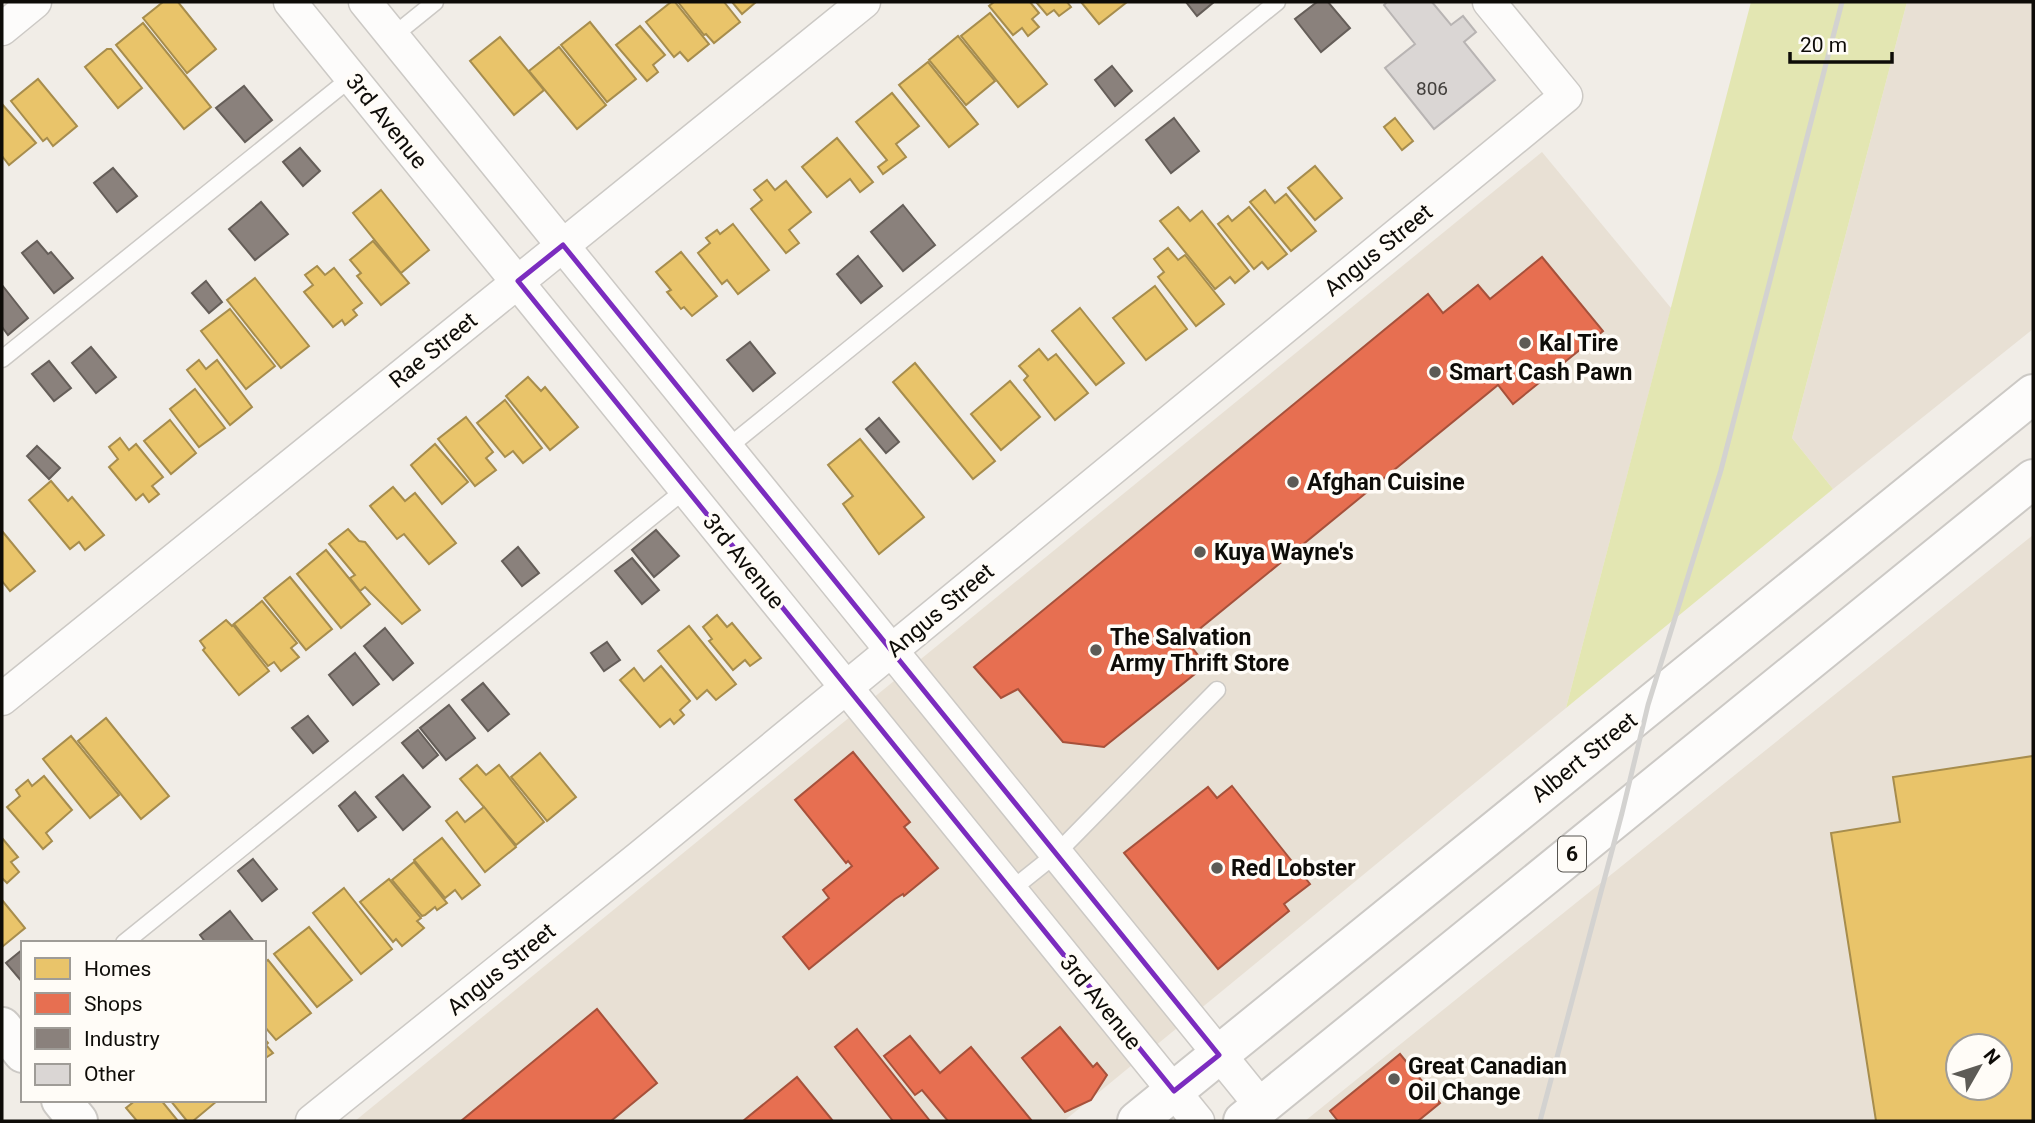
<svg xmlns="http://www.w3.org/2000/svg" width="2035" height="1123" font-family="Roboto,sans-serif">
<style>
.built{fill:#e8e0d4;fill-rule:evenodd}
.green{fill:#e3e6b2}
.homes{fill:#e9c46a;stroke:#a78d4d;stroke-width:2;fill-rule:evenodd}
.shops{fill:#e76f51;stroke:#a6513b;stroke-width:2}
.industry{fill:#8a817c;stroke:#655e59;stroke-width:2}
.building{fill:#dad6d4;stroke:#b8b4b3;stroke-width:2}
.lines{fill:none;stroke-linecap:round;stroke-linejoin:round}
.lane-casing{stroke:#ccc9c5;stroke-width:19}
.street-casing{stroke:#ccc9c5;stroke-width:35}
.secondary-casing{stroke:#ccc9c5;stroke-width:42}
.primary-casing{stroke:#ccc9c5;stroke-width:42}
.lane{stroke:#fdfcfb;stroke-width:16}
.street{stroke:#fdfcfb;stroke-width:32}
.secondary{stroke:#fdfcfb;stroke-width:38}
.primary{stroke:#fdfcfb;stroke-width:38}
.rail{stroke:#d3d2d0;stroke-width:5}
.marked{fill:none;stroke:#7b2cbf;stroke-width:5;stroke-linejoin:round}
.poi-dot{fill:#5d5b56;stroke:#fffcf7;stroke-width:2.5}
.labels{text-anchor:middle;stroke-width:7;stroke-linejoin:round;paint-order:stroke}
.number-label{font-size:19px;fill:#43403d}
.shield{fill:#fffcf7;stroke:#565450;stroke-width:2}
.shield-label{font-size:21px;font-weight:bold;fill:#0e0c08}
.street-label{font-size:23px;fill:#0e0c08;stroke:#fffcf7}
.poi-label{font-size:23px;font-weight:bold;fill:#0e0c08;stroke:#fffcf7;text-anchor:start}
</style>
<rect width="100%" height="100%" fill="#f1ede7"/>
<g class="built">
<path d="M1907,2H2033V329L1833,489L1792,438Z"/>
<path d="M1542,152L1671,308L1566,708L1064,1121H355Z"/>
<path d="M2033,535V1121H1305ZM1958,1046H2000V1088H1958Z"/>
</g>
<path class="green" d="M1751,2H1907L1792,438L1833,489L1566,708Z"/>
<g class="homes">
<path d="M163,2H178L216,49L187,73L143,18Z"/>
<path d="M671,2H675L709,44L688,61L680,52L674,57L646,22Z"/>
<path d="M678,2H724L740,22L714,43L706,34L704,35Z"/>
<path d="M732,2H756L742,14Z"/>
<path d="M994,2H1030L1039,13L1032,19L1039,27L1028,36L1022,28L1013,35L989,6Z"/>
<path d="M1036,2H1067L1071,7L1059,16L1054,10L1047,15Z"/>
<path d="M1081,2H1127L1099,24Z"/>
<path d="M990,13L1047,84L1018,107L961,36Z"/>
<path d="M590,22L636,79L607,102L561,45Z"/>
<path d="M143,23L211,107L184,129L116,45Z"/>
<path d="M640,26L665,55L653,65L658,72L647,81L616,45Z"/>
<path d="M958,36L995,81L966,105L929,60Z"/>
<path d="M500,37L544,90L514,115L470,61Z"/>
<path d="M559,47L606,105L577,129L529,71Z"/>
<path d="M107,49H111L142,88L118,108L85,67Z"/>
<path d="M928,62L978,124L949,147L899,85Z"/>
<path d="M38,79L77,126L53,146L47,138L43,141L11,101Z"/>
<path d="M892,93L919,126L896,144L906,157L883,174L878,167L887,160L856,122Z"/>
<path d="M2,104L36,143L9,165L2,156Z"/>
<path d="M1395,118L1413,141L1402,150L1384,127Z"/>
<path d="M837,138L873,182L860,192L850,179L827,197L802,167Z"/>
<path d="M1315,166L1342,198L1315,220L1288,188Z"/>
<path d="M767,180L775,190L786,181L811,212L789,230L799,243L786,253L751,209L762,200L754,190Z"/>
<path d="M381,190L429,250L401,273L353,213Z"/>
<path d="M1265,190L1275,203L1286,194L1316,231L1291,251L1250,202Z"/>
<path d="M1178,207L1190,221L1202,211L1249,271L1235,283L1230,277L1215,289L1160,221Z"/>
<path d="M1249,207L1287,254L1268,269L1262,262L1254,269L1218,224L1228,216L1232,221Z"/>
<path d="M733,224L769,270L738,294L727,280L722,284L698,253L710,243L706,238L717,230L720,234Z"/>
<path d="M373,241L409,283L381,305L357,276L361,273L350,260Z"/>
<path d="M1168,248L1178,260L1185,255L1224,304L1196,326L1158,277L1164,272L1154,259Z"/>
<path d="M681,252L717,296L692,316L684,307L681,309L667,292L671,290L656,272Z"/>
<path d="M317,266L325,275L334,268L362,303L353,310L357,315L345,325L342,320L333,327L304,292L313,285L305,275Z"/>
<path d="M255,278L309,346L281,368L227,300Z"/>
<path d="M1155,286L1187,329L1146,360L1113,318Z"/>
<path d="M1080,308L1124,363L1096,385L1052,331Z"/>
<path d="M230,309L275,366L246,389L201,331Z"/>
<path d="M1039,349L1048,360L1056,354L1088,393L1055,420L1024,380L1028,376L1019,366Z"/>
<path d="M199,360L206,369L217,360L252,407L230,425L187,370Z"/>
<path d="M915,363L995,461L973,479L893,382Z"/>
<path d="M528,377L541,391L545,387L578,427L550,450L506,396Z"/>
<path d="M1010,381L1040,417L1001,450L971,414Z"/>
<path d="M195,389L225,428L199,447L170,409Z"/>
<path d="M505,400L542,448L523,463L513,451L505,457L477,423Z"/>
<path d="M466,417L493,452L486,458L496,470L475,486L438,439Z"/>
<path d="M170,420L196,453L171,474L144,441Z"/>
<path d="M120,438L129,450L136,444L163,477L152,486L159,494L149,502L143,494L136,500L109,467L118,459L109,447Z"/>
<path d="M860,439L924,517L879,554L843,504L853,496L828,465Z"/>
<path d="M435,444L468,482L442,504L411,465Z"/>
<path d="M51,481L68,501L72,497L104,535L85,550L79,542L70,549L29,500Z"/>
<path d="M393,487L405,501L415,493L456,543L429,564L404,534L397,539L370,506Z"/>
<path d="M348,529L359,541L365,542L420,610L402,624L365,587L360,591L350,578L355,575L329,544Z"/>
<path d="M2,531L35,571L10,591L2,581Z"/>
<path d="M326,550L370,604L341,628L297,574Z"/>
<path d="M290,577L332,629L306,650L264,598Z"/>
<path d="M262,601L297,643L291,648L299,657L281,671L274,662L268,666L234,624Z"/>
<path d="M717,615L727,627L732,623L761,658L750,666L745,660L733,670L709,641L712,639L703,627Z"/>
<path d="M226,620L232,626L233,625L269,671L239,695L203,650L205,648L200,641Z"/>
<path d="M689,626L736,684L716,700L707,690L697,699L658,651Z"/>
<path d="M661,666L690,701L680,710L684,715L674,724L670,719L660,727L620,680L634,668L644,681Z"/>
<path d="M106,718L169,796L141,819L78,741Z"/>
<path d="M71,736L119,795L90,818L43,759Z"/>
<path d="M540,753L576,797L547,821L511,777Z"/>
<path d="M2033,756V1121H1876L1831,833L1900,822L1893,777ZM1958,1046H2000V1088H1958Z"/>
<path d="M477,765L486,775L499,765L544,822L516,845L460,779Z"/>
<path d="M44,776L72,810L46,833L52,841L43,849L7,807L20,796L16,790L28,780L32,786Z"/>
<path d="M484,807L516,847L485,872L446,821L457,812L465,822Z"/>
<path d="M2,838L18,857L11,862L19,872L7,883L2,878Z"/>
<path d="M442,838L480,885L462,899L455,890L445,898L414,860Z"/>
<path d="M414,862L447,903L437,910L435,907L425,915L422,916L392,880Z"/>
<path d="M389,879L421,918L417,921L424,928L402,946L396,939L393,942L360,902Z"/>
<path d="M344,888L392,949L361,974L313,913Z"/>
<path d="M2,900L25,928L2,947Z"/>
<path d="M309,927L352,980L317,1007L274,954Z"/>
<path d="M268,960L311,1013L276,1040L264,1026V963Z"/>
<path d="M264,1038L268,1043L266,1045L273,1053L264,1059Z"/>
<path d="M136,1100H161L178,1121H137L126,1108Z"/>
<path d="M170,1100H216L217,1101L193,1121H187Z"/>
</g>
<g class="shops">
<path d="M1542,257L1603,331L1513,404L1498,385L1186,640L1206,665L1104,747L1063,742L1018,689L1001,698L974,667L1428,294L1443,313L1478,285L1490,299Z"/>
<path d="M853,752L910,822L904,827L938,868L904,896L903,894L895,899L809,969L783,937L829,898L823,890L852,866L848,861L846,863L795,800Z"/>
<path d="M1232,786L1310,884L1284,904L1289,911L1218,969L1124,853L1208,787L1217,798Z"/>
<path d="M597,1009L657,1083L611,1121H461Z"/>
<path d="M1060,1027L1093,1067L1097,1063L1107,1075L1091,1100L1065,1112L1022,1058Z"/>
<path d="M857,1029L930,1121H893L835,1047Z"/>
<path d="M910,1036L940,1073L971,1047L1032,1121H948L922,1090L915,1095L884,1056Z"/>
<path d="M1400,1054L1440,1103L1418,1121H1338L1330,1111Z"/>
<path d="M797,1077L833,1121H743Z"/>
</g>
<g class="industry">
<path d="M1186,2H1214L1197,16Z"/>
<path d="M1317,2H1328L1350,28L1321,52L1295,19Z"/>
<path d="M1112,66L1132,91L1115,106L1095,80Z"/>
<path d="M244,86L272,120L245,142L216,108Z"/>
<path d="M1174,118L1199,151L1171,173L1146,140Z"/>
<path d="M300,148L320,171L303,186L283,162Z"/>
<path d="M113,168L137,196L117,212L94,183Z"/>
<path d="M261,202L288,234L255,260L229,229Z"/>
<path d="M903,205L935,245L903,271L871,232Z"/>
<path d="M37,241L48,254L51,252L73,278L54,293L22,253Z"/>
<path d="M858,256L882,286L861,303L837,274Z"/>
<path d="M206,281L222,302L209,313L192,293Z"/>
<path d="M2,285L28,318L8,335L2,327Z"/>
<path d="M750,342L775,373L753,391L727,360Z"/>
<path d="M91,347L116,377L96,393L72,363Z"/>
<path d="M49,361L71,388L54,401L32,374Z"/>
<path d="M879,418L899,442L886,453L866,429Z"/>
<path d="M37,446L60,468L49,479L27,456Z"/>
<path d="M656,530L679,556L654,577L632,550Z"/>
<path d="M518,547L539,573L522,586L502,561Z"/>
<path d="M632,558L659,590L642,604L615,571Z"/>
<path d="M385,628L413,663L393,680L364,646Z"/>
<path d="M607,642L620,660L604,671L591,653Z"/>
<path d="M355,653L379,684L353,705L329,675Z"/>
<path d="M483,683L509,714L488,731L462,700Z"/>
<path d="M449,705L475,738L446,760L420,728Z"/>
<path d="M308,716L328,741L313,753L292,728Z"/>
<path d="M418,730L438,755L423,768L402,743Z"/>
<path d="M403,775L430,807L403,830L376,797Z"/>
<path d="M355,792L376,817L358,831L339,806Z"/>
<path d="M253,859L277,889L262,901L238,871Z"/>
<path d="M230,911L255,943H206L200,935Z"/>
<path d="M23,949V983L6,963Z"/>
</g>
<path class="building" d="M1387,2H1432L1451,25L1463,16L1476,32L1464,42L1495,80L1434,129L1385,68L1415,44L1384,5Z"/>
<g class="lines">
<g class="lane-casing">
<g id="lane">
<path d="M393,36L435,2"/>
<path d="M2,359L352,77"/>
<path d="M727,448L1277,2"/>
<path d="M1011,890L1056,854L1217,690"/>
<path d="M124,943L686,489"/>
</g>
</g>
<g class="street-casing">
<g id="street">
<path d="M290,2L1198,1121"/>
<path d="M365,2L1262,1107"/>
<path d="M2,29L35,2"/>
<path d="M2,699L864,2"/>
<path d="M312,1121L640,857L1566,96L1489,2"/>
</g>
</g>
<g class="secondary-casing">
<g id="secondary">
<path d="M2,1027L23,1053"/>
<path d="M61,1100L78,1121"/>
</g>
</g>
<g class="primary-casing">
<g id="primary">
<path d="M1137,1121L2033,394"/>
<path d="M1243,1121L2033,479"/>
</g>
</g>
<use href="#lane" class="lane"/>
<use href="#street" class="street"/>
<use href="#secondary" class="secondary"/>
<use href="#primary" class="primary"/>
<path class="rail" d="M1540,1121L1622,813L1648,705L1721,470L1842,2"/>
</g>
<path class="marked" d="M563,245L1219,1055L1174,1091L518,281Z"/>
<g class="poi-dot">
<circle cx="1525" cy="343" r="7"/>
<circle cx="1435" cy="372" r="7"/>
<circle cx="1293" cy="482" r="7"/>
<circle cx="1200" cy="552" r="7"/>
<circle cx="1096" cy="650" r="7"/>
<circle cx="1217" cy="868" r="7"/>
<circle cx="1394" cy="1079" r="7"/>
</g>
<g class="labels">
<g class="number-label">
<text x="1432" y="95">806</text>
</g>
<rect class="shield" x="1558" y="836.5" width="28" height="35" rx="5"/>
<g class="shield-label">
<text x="1572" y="861">6</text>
</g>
<g class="street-label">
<text transform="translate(387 121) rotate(51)" y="8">3rd Avenue</text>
<text transform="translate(1378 250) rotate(-39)" y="8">Angus Street</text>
<text transform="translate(433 350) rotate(-39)" y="8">Rae Street</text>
<text transform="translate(744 561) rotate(51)" y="8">3rd Avenue</text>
<text transform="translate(940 610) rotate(-40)" y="8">Angus Street</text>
<text transform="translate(1584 757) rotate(-39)" y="8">Albert Street</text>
<text transform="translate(501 969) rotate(-39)" y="8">Angus Street</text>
<text transform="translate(1101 1002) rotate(51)" y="8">3rd Avenue</text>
</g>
<g class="poi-label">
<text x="1539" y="351">Kal Tire</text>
<text x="1449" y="380">Smart Cash Pawn</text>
<text x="1307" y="490">Afghan Cuisine</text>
<text x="1214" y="560">Kuya Wayne's</text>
<text x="1110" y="645">The Salvation<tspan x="1110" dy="26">Army Thrift Store</tspan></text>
<text x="1231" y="876">Red Lobster</text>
<text x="1408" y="1074">Great Canadian<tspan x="1408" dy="26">Oil Change</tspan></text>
</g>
</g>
<rect width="2035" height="1123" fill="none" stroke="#0e0c08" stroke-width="7"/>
<rect x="21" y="941" width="245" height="161" fill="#fffcf7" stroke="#9f9c97" stroke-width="2"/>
<rect x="35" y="958" width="35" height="21" fill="#e9c46a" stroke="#9f9c97" stroke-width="2"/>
<text x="84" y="976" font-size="21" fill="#0e0c08">Homes</text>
<rect x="35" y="993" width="35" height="21" fill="#e76f51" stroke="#9f9c97" stroke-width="2"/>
<text x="84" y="1011" font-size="21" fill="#0e0c08">Shops</text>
<rect x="35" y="1028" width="35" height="21" fill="#8a817c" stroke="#9f9c97" stroke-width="2"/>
<text x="84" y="1046" font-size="21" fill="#0e0c08">Industry</text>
<rect x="35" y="1064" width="35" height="21" fill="#dad6d4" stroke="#9f9c97" stroke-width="2"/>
<text x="84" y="1081" font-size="21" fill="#0e0c08">Other</text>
<g transform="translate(1979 1067) rotate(51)"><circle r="33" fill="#fffcf7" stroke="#9f9c97" stroke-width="2"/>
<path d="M0-5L12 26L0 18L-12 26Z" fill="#5d5b56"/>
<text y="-10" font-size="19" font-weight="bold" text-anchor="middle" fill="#0e0c08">N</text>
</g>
<path d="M1790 52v10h102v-10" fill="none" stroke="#0e0c08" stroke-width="3.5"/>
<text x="1800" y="52" font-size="21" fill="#0e0c08" stroke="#fffcf7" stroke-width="5" paint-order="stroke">20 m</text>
</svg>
